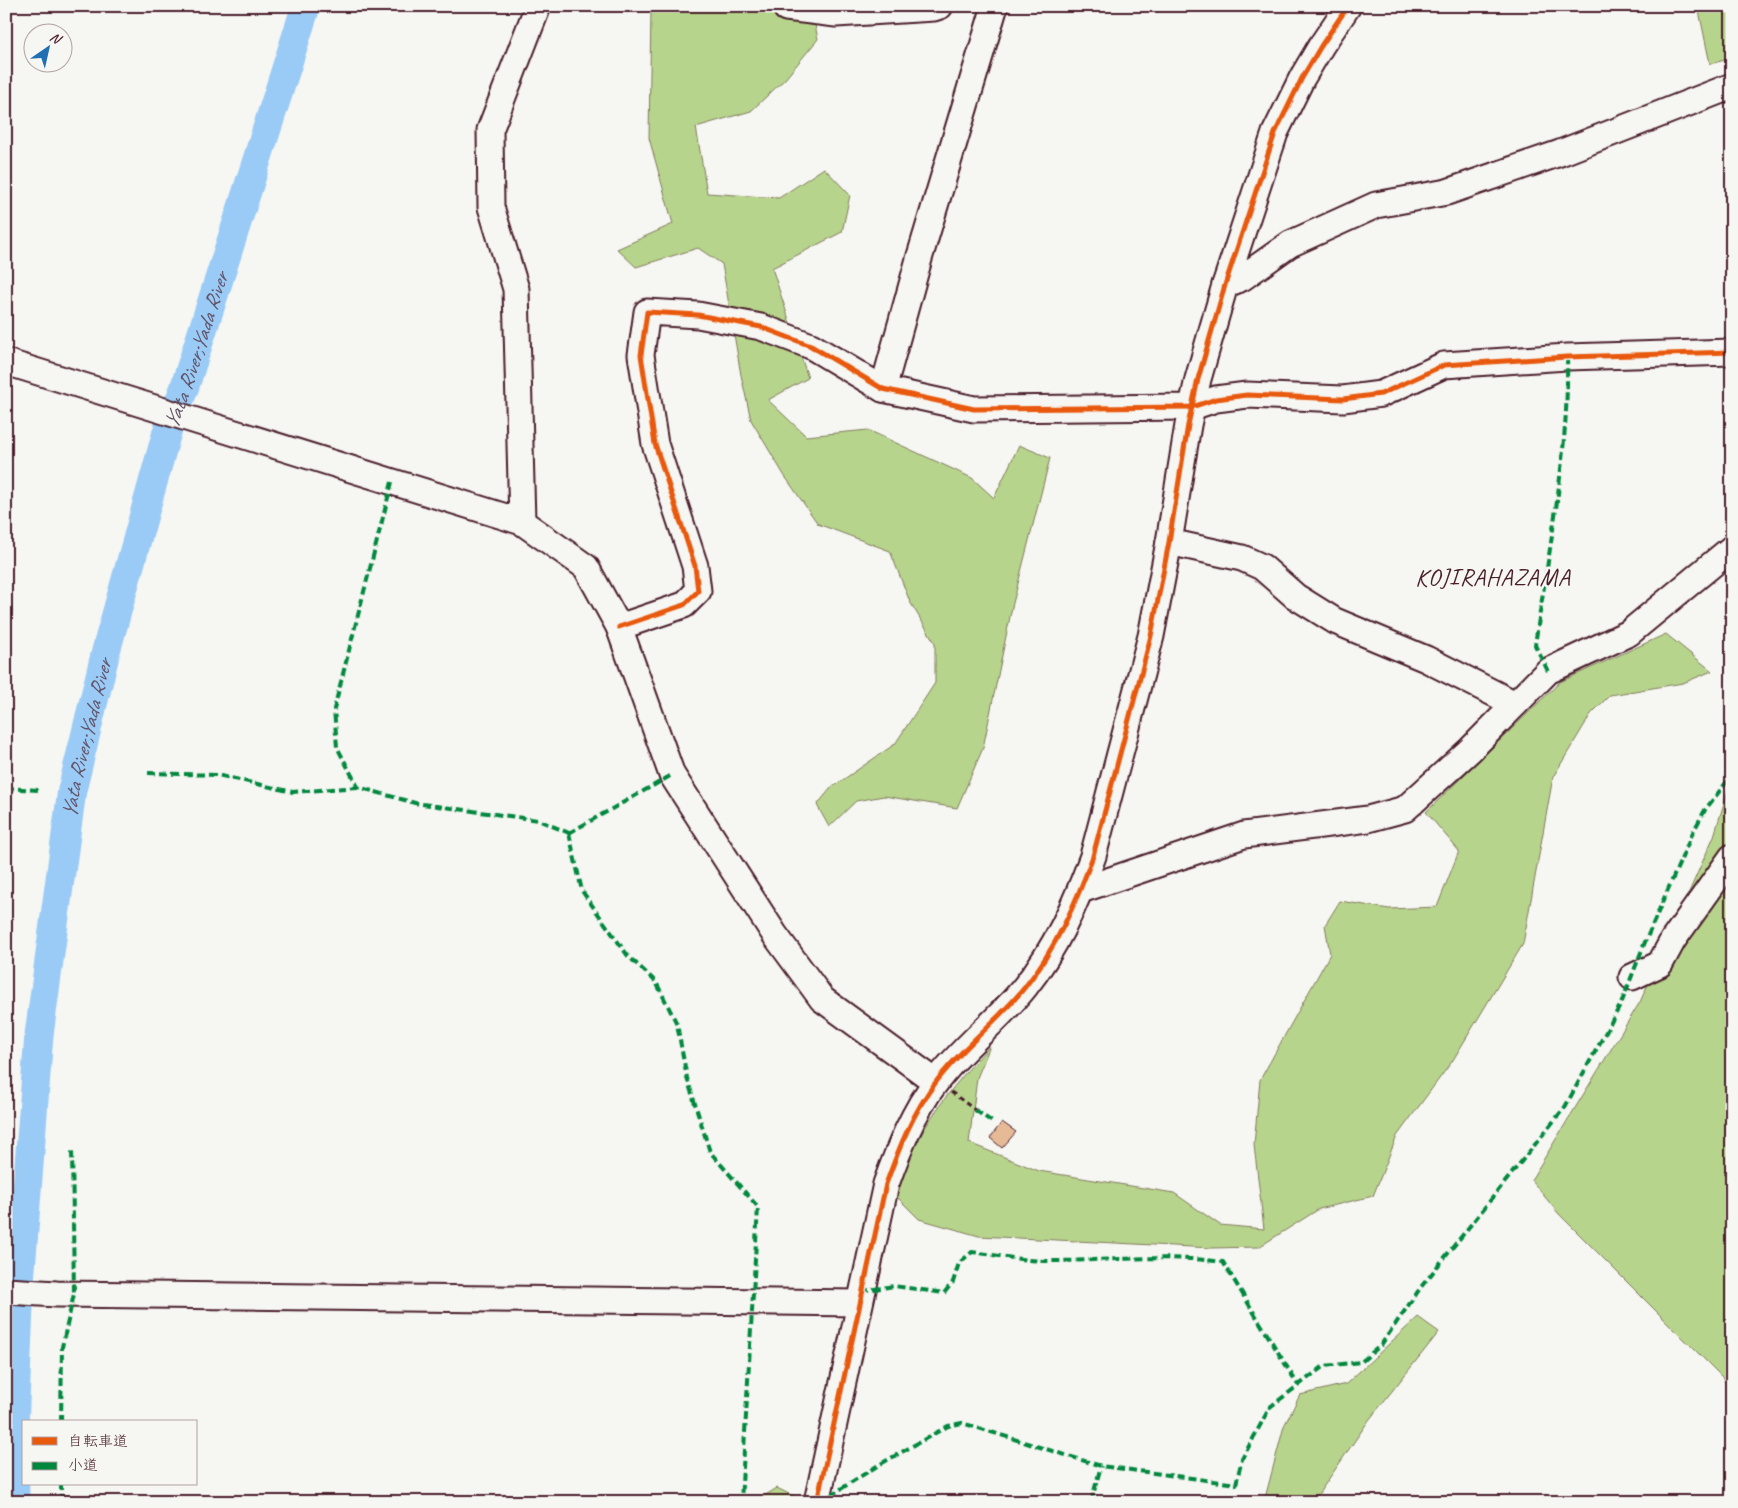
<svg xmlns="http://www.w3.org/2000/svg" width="1738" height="1508" font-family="Caveat,'Klee One',sans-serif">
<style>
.green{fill:#b7d48c;stroke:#807a5c}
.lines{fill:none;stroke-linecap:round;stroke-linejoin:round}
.river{stroke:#99cbf6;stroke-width:29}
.building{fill:#e7ba97;stroke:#4a1f2b}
.minor-casing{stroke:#4a1f2b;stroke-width:29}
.path{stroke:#4a1f2b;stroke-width:3;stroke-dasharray:5 4;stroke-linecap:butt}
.minor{stroke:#f6f6f2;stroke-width:25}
.quiet{stroke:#00873e;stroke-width:4;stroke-dasharray:8 4;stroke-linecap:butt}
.cycleway-casing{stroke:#f6f6f2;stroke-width:8}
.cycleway{stroke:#e8590c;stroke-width:5}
.labels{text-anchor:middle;stroke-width:5;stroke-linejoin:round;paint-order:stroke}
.water-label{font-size:22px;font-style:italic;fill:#625368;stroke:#f6f6f2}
.quarter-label{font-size:24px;letter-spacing:1px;fill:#4a1f2b;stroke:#f6f6f2}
</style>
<rect width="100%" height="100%" fill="#f6f6f2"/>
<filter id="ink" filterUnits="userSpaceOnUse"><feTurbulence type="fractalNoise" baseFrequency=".02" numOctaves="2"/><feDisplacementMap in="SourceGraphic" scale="10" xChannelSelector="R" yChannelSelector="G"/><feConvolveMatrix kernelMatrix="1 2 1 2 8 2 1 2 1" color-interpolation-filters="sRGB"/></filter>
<g filter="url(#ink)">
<g class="green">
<path d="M657,6H811L818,39L785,79L751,111L696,127L707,193L779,198L824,168L850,195L842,232L772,268L808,378L768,400L806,436L868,430L972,478L994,498L1019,445L1050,458L1012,607L983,748L957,808L884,796L856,801L829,827L817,805L831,788L895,744L935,683V643L910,602L890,551L818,524L784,475L751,420L741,375L722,264L698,248L636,267L617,249L673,224L649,138L651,10Z"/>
<path d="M1698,6H1732V58L1710,64Z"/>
<path d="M1666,634L1712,671L1683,683L1610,695L1591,714L1553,777L1523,944L1453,1060L1397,1136L1373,1196L1319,1209L1259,1247L1212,1248L979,1236L919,1219L894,1194C903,1172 913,1149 925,1128C943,1098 966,1071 990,1046L977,1078L969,1143L1039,1171L1174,1193L1220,1225L1264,1229L1254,1145L1260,1080L1330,954L1325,925L1340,901L1389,909L1437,907L1459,851L1426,812L1560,682Z"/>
<path d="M1732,777V1394L1723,1378L1559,1214L1531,1180L1640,1002L1714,836Z"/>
<path d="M1418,1317L1439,1332L1369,1420L1317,1496L1315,1502H1264L1284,1426L1300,1395L1346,1384Z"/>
<path d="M777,1488L805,1502H763L764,1496Z"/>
</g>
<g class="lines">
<path class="river" id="s1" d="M15,1502L14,1428L20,1282L39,1035L72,790L106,651L167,432L184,389L306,6"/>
</g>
<path class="building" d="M1002,1122L1016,1132L1002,1148L990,1138Z"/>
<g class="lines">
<g class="minor-casing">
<g id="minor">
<path d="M785,6L786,8L836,14L934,8L940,6"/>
<path d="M1225,285L1242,278L1290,244L1376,205L1447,192L1560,153L1732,86"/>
<path d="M6,362L522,522L586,567L619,627L672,775L775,935L822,999L936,1082"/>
<path d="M883,389L919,259L995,6"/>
<path d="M522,522L516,289L491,207L490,130L538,6"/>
<path d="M1169,542L1242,558L1262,567L1295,596L1335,621L1426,659L1515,704"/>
<path d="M619,627L684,605L698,591L695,566L655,444L641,355L647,312L698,315L761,327L811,346L883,389L974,409L1192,407L1216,399L1247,395L1343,399L1381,394L1444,365L1567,357L1732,352"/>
<path d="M1081,890L1244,835L1368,819L1405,809L1470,750L1548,671L1629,633L1732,548"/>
<path d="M1632,977L1660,964L1673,940L1732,857"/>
<path d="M6,1291L57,1294L859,1303"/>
<path d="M817,1502L886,1184C899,1148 913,1112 936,1082C962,1047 998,1021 1025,987C1056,948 1076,903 1093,856L1151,636L1169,542L1188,425L1198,379L1225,285L1275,133L1302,78L1321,46L1348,6"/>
</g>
</g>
<path class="path" d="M951,1092L975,1110"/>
<use href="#minor" class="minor"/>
<g class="quiet">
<path d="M392,482L334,709L337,747L358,787L415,803L538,820L569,833"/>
<path d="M1731,549L1732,550"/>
<path d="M1548,671L1535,645C1549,549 1569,453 1567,357"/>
<path d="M148,773L217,775L293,792L358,787"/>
<path d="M6,788L38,790"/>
<path d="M569,833L582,891L628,956L656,982L677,1024L687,1078L710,1152L758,1207L741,1502"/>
<path d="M569,833L672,775"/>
<path d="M975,1110L994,1123"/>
<path d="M861,1291L894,1286L944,1293L953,1282L959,1263L972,1252C997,1255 1023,1261 1048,1261C1106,1261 1165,1254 1223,1262L1298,1385"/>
<path d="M61,1422L62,1347L74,1294L72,1149"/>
<path d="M61,1502V1484"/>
<path d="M820,1502L877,1466L948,1426L962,1423L1101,1466L1236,1484L1242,1459L1270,1407L1324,1366L1361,1362L1381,1345L1421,1287L1565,1107L1621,1004L1645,942L1693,832L1705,810L1732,775"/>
<path d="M1091,1502L1101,1466"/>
</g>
<g class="cycleway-casing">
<g id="cycleway">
<path d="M619,627L684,605L698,591L695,566L655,444L641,355L647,312L698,315L761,327L811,346L883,389L974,409L1192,407L1216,399L1247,395L1343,399L1381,394L1444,365L1567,357L1732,352"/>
<path d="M817,1502L886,1184C899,1148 913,1112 936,1082C962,1047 998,1021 1025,987C1056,948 1076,903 1093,856L1151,636L1169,542L1188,425L1198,379L1225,285L1275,133L1302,78L1321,46L1348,6"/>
</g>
</g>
<use href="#cycleway" class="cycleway"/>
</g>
</g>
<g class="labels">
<g class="water-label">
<text dy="8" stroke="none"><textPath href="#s1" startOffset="1172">Yata River;Yada River</textPath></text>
<text dy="8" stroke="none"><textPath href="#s1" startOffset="768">Yata River;Yada River</textPath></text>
</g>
<g class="quarter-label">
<text x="1493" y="585">KOJIRAHAZAMA</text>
</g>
</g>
<rect width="1738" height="1508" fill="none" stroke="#f6f6f2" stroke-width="25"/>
<rect x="12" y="12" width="1713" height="1483" fill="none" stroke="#4a1f2b" stroke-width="2" filter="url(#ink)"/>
<rect x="22" y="1420" width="175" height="65" fill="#f6f6f2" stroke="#b1a0a2"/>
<rect x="32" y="1437" width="25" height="8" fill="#e8590c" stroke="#b1a0a2"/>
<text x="68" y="1446" font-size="15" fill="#4a1f2b">自転車道</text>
<rect x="32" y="1462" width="25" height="8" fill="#00873e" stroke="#b1a0a2"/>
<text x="68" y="1470" font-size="15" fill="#4a1f2b">小道</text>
<g transform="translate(48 48) rotate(34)"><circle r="24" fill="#f6f6f2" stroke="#b1a0a2"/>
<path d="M0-4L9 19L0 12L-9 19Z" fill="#1f6fb2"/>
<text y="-8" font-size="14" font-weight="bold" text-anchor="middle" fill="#4a1f2b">N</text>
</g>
</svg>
